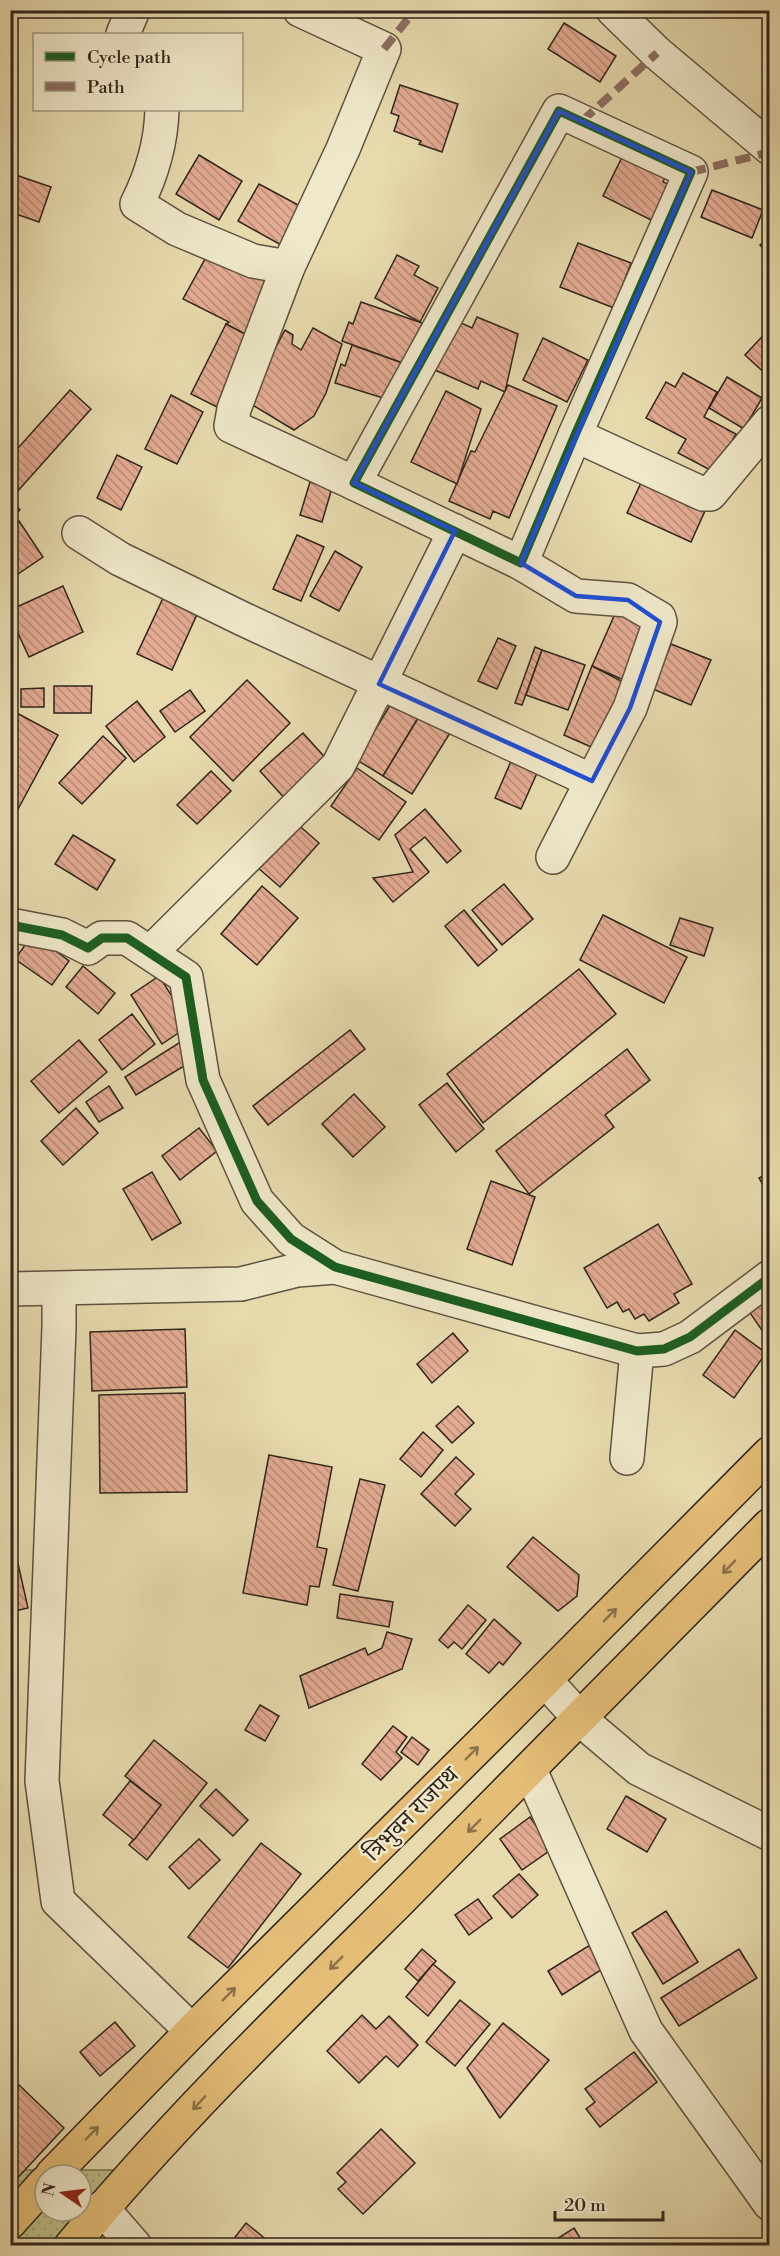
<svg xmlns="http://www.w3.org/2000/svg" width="780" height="2256" font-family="'Libre Bodoni','Noto Serif Devanagari',serif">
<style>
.grass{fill:url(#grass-dots);stroke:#767252;stroke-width:1.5;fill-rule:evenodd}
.building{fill:url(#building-back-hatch);stroke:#30251d;stroke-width:1.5}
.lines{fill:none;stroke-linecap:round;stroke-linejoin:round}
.street-casing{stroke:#5e5241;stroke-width:36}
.highway-casing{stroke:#30251d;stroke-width:36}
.street{stroke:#efe8ca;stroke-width:33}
.highway{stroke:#e4be77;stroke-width:33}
.quiet{stroke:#8d6e63;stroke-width:8;stroke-dasharray:15 8;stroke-linecap:butt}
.cycleway-casing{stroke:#efe8ca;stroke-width:13}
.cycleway{stroke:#1b5e20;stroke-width:9}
.oneway{stroke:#8a724a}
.marked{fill:none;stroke:#1d4ed8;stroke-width:4.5;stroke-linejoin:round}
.labels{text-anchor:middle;stroke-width:5;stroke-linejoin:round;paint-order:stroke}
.street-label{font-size:24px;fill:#30251d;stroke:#efe8ca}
</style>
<defs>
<pattern id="grass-dots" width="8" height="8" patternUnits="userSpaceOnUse" patternTransform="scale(1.5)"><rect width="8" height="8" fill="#bcbe86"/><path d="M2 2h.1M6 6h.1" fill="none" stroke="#a2a373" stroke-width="1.8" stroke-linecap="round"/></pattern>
<pattern id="building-back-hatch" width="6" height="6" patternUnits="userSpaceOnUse" patternTransform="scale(1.5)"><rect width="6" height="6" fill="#e3ab92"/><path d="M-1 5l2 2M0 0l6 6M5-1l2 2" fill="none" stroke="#b88b77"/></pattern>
</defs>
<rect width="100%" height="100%" fill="#e7dbae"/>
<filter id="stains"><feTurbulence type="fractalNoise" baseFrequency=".00333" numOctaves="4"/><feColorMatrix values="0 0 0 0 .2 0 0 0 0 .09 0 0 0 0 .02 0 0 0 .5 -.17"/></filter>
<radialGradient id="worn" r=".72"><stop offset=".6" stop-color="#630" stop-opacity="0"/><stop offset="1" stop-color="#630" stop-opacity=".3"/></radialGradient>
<path class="grass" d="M11,2170H152L94,2245L11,2246ZM45,2175H81V2211H45Z"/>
<g class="building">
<path d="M564,23L616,56L600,82L548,49Z"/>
<path d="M400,85L458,104L442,152L419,144L421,141L394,131L399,116L391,113Z"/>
<path d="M628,145L671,166L663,182L676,188L659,224L603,196Z"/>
<path d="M199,155L242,181L219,220L176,194Z"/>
<path d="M10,173L51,187L39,222L10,212Z"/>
<path d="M259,184L302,207L281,245L238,221Z"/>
<path d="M712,190L763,210L752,238L701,217Z"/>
<path d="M770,236V256L760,245Z"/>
<path d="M578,243L631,263L614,308L560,287Z"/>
<path d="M210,250L277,284L256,340L226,324L229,322L183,299Z"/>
<path d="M397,255L419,266L414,275L438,288L420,322L375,298Z"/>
<path d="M361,302L422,323L408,365L342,341L349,322L353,324Z"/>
<path d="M477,317L518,334L505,392L481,381L478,389L435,370L457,321L472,328Z"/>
<path d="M226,324L256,340L221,409L191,394Z"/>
<path d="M313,328L342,344L326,393L314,416L294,430L251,404L267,364L285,330L293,335L292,344L301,350Z"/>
<path d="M770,328V378L745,355Z"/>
<path d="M543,338L588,360L567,402L523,380Z"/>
<path d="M352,345L408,365L396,402L335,383L341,364L345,366Z"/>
<path d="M683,373L717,392L704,417L736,434L714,472L678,453L686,439L646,418L666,382L675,387Z"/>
<path d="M727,377L762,398L744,429L709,408Z"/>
<path d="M508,385L557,406L509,518L493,511L490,519L449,501L471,451L475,452Z"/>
<path d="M70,390L91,409L16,493L10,489V457Z"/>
<path d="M446,391L481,409L457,484L411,462Z"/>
<path d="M171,395L203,412L177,464L145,449Z"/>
<path d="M117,455L142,467L121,510L97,498Z"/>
<path d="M646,472L709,502L691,542L627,513Z"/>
<path d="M310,482L332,488L322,522L300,515Z"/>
<path d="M10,499L20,510L10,519Z"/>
<path d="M19,521L43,557L18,574L10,562V527Z"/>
<path d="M297,535L324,547L301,601L273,589Z"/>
<path d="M335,551L362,567L339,611L310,596Z"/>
<path d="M63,586L83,632L29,657L10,616V610Z"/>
<path d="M164,596L198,612L172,670L137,654Z"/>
<path d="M618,607L652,621L626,681L592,666Z"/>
<path d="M498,638L516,646L497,689L478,681Z"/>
<path d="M671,644L711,660L691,705L653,689Z"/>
<path d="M535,647L542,650L522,705L515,703Z"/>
<path d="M542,650L585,665L568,710L526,695Z"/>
<path d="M592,666L627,684L598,750L564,735Z"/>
<path d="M247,680L290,723L233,781L190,737Z"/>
<path d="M54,686H92L91,713H54Z"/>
<path d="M44,688V707H21V689Z"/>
<path d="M190,690L205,711L175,732L160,711Z"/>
<path d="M137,701L165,737L134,762L106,726Z"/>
<path d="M392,702L418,718L383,776L357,760Z"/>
<path d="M13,711L58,735L10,824V715Z"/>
<path d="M420,715L450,733L412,794L383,776Z"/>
<path d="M303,733L330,763L287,801L260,771Z"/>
<path d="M103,736L126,758L82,804L59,783Z"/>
<path d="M515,752L541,764L521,809L495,798Z"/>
<path d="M357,768L406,802L379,840L331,806Z"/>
<path d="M211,771L231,791L197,824L177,805Z"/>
<path d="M425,809L461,851L447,863L425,837L410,849L429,872L393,902L373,878L413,872L395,835Z"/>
<path d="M295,822L319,843L280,887L257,867Z"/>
<path d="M73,835L115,860L97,890L55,864Z"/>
<path d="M504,884L533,919L502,945L472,910Z"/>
<path d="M262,886L298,918L257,965L221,934Z"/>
<path d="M464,910L497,950L478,966L445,926Z"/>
<path d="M603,915L687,957L664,1003L580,960Z"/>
<path d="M680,918L713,928L704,956L670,945Z"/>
<path d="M33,934L69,961L52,985L15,959Z"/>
<path d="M83,966L115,993L98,1014L66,987Z"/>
<path d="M579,969L616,1014L483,1123L447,1074Z"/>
<path d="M159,976L190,1025L162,1044L131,995Z"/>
<path d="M132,1014L155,1044L122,1070L99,1040Z"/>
<path d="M350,1030L365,1049L268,1125L253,1106Z"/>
<path d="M79,1040L107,1072L59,1113L31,1081Z"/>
<path d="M182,1041L194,1060L136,1095L125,1077Z"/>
<path d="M627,1049L650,1080L605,1115L614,1127L529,1194L496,1151Z"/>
<path d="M447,1083L484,1129L456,1152L419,1105Z"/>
<path d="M109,1086L123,1108L99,1122L86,1102Z"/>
<path d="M354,1094L385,1127L353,1157L322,1124Z"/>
<path d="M76,1108L98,1133L63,1165L41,1141Z"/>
<path d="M199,1128L217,1151L180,1180L162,1156Z"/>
<path d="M152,1172L181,1223L152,1240L123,1189Z"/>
<path d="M770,1172V1197L759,1178Z"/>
<path d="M491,1181L535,1197L512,1265L467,1249Z"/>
<path d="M658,1224L692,1284L674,1294L679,1303L649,1321L644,1314L635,1319L629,1309L623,1312L617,1302L607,1308L584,1268Z"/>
<path d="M770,1287V1342L744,1304Z"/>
<path d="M185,1329L187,1387L92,1391L90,1332Z"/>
<path d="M735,1330L766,1353L734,1398L703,1375Z"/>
<path d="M453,1333L468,1351L432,1383L417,1364Z"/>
<path d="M185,1393L187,1492L100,1493L99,1395Z"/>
<path d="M458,1406L474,1423L452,1443L436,1426Z"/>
<path d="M423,1432L443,1450L421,1477L400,1459Z"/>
<path d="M269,1455L332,1467L317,1547L327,1549L319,1587L310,1586L307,1605L243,1593Z"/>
<path d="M456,1457L474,1474L455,1494L471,1509L455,1526L421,1494Z"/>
<path d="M360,1479L385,1485L358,1591L333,1585Z"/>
<path d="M10,1528L28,1608L10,1612Z"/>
<path d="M533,1537L579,1575L577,1596L558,1611L507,1567Z"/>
<path d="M340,1594L393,1602L389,1627L337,1618Z"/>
<path d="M468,1605L486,1620L462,1649L454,1642L448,1648L439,1640Z"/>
<path d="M494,1619L521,1643L503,1665L499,1662L489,1673L466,1654Z"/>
<path d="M387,1632L412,1639L402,1669L309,1708L300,1676L365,1648L368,1655L382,1648Z"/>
<path d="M260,1705L279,1716L265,1741L245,1730Z"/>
<path d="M393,1726L407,1737L396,1752L402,1758L381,1780L362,1764Z"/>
<path d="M412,1737L429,1750L418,1765L401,1752Z"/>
<path d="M154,1740L207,1783L147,1860L129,1845L161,1805L125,1776Z"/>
<path d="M130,1781L161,1805L134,1840L103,1815Z"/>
<path d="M216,1789L248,1820L233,1836L200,1806Z"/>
<path d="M626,1796L666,1819L647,1852L607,1829Z"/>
<path d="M530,1817L552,1849L522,1870L500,1839Z"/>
<path d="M199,1839L220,1860L189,1889L169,1867Z"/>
<path d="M261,1843L301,1874L228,1968L188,1937Z"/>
<path d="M519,1874L538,1895L512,1918L493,1896Z"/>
<path d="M478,1899L492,1918L469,1935L455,1915Z"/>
<path d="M666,1911L698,1962L663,1984L632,1933Z"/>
<path d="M590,1945L604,1968L562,1995L548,1971Z"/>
<path d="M422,1949L436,1961L418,1981L405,1969Z"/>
<path d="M739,1949L757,1978L679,2026L661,1998Z"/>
<path d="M433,1964L455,1982L428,2016L406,1997Z"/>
<path d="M460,2000L490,2024L455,2066L426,2042Z"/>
<path d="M362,2015L376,2029L389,2016L418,2045L398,2067L386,2056L359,2083L327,2051Z"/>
<path d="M115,2022L135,2046L100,2076L80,2052Z"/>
<path d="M503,2023L549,2060L500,2118L467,2068Z"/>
<path d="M634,2052L657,2082L600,2127L586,2109L595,2102L585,2089Z"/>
<path d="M19,2085L64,2128L10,2186V2094Z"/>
<path d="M381,2129L415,2163L363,2214L338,2189L346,2182L337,2173Z"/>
<path d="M246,2223L274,2246H228Z"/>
<path d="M574,2228L585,2246H554L552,2242Z"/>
</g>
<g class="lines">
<g class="street-casing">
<g id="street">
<path d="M300,10L384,49L343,149L288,267L234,409L231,426L354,483"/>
<path d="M613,10L657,53L770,148"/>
<path d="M123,34L133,10"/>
<path d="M162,110C161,143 152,174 137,204L177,229L253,261L288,267"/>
<path d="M559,111L691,172L575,435L521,563L354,483Z"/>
<path d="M575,435L703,494H710L770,422"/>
<path d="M79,533L120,559L243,619L592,781L630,708L660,622L659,618L628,600L576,596L521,563"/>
<path d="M553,857L592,781"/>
<path d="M10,925L62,935L88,948L102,938H127L186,977L203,1080L257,1201L291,1239L335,1267L637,1351L664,1349L690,1337L770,1277"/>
<path d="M151,952L338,766L455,531"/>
<path d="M10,1289L241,1284L297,1270L335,1267"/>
<path d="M59,1289V1327L42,1781L58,1901L192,2031"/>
<path d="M627,1458L637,1351"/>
<path d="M545,1680L581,1720L639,1769L770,1834"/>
<path d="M530,1770L646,2031L770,2204"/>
<path d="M102,2208L135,2246"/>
</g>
</g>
<g class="highway-casing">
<g id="highway">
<path d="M52,2175L192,2031L498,1727L770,1453"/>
<path d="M10,2222L45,2183"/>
<path d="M71,2246C171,2125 283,2016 394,1906C520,1780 645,1653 770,1525"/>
</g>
</g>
<use href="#street" class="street"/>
<use href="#highway" class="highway"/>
<g class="quiet">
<path d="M384,49L415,10"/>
<path d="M582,121L657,53"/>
<path d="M691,172L770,152"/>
</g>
<g class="cycleway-casing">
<g id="cycleway">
<path d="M559,111L691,172L575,435L521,563L354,483Z"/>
<path d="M10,925L62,935L88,948L102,938H127L186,977L203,1080L257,1201L291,1239L335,1267L637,1351L664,1349L690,1337L770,1277"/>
</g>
</g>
<use href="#cycleway" class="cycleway"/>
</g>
<defs><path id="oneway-shaft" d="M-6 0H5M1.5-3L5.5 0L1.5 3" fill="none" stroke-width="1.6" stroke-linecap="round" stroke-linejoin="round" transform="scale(1.5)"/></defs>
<g class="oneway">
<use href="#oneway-shaft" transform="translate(729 1567) rotate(134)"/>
<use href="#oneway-shaft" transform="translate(610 1615) rotate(-45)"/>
<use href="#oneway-shaft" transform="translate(472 1753) rotate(-45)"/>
<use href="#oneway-shaft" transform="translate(474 1826) rotate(135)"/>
<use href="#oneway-shaft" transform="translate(336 1963) rotate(135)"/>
<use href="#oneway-shaft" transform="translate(229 1994) rotate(-45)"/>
<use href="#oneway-shaft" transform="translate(199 2103) rotate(133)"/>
<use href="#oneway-shaft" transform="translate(92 2133) rotate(-46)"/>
</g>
<path class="marked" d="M559,111L691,172L521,563L576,596L628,600L660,622L630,708L592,781L379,684L455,531L354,483Z"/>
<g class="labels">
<g class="street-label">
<text transform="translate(411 1814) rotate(-45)" y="8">त्रिभुवन राजपथ</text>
</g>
</g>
<rect width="780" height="2256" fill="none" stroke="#e7dbae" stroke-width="36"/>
<rect x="12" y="12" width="756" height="2232" fill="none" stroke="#30251d" stroke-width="3"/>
<rect x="18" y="18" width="744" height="2220" fill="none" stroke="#30251d" stroke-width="1.5"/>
<rect x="33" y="33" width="210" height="78" fill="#efe8ca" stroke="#a39a85" stroke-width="1.5"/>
<rect x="45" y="52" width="30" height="9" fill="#1b5e20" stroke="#a39a85" stroke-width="1.5"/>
<text x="87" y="63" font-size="18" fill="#30251d">Cycle path</text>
<rect x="45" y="82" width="30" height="9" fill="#8d6e63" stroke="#a39a85" stroke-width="1.5"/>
<text x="87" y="93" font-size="18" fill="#30251d">Path</text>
<g transform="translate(63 2193) rotate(284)"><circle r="28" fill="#efe8ca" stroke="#a39a85" stroke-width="1.5"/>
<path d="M0-4.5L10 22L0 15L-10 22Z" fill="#8f2418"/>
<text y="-9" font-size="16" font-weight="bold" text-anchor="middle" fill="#30251d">N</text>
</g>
<path d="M555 2211v9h108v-9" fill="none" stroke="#30251d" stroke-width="3"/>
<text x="564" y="2211" font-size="18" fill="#30251d" stroke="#efe8ca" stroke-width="4.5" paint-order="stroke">20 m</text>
<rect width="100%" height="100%" filter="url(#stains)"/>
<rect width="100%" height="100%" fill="url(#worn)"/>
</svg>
